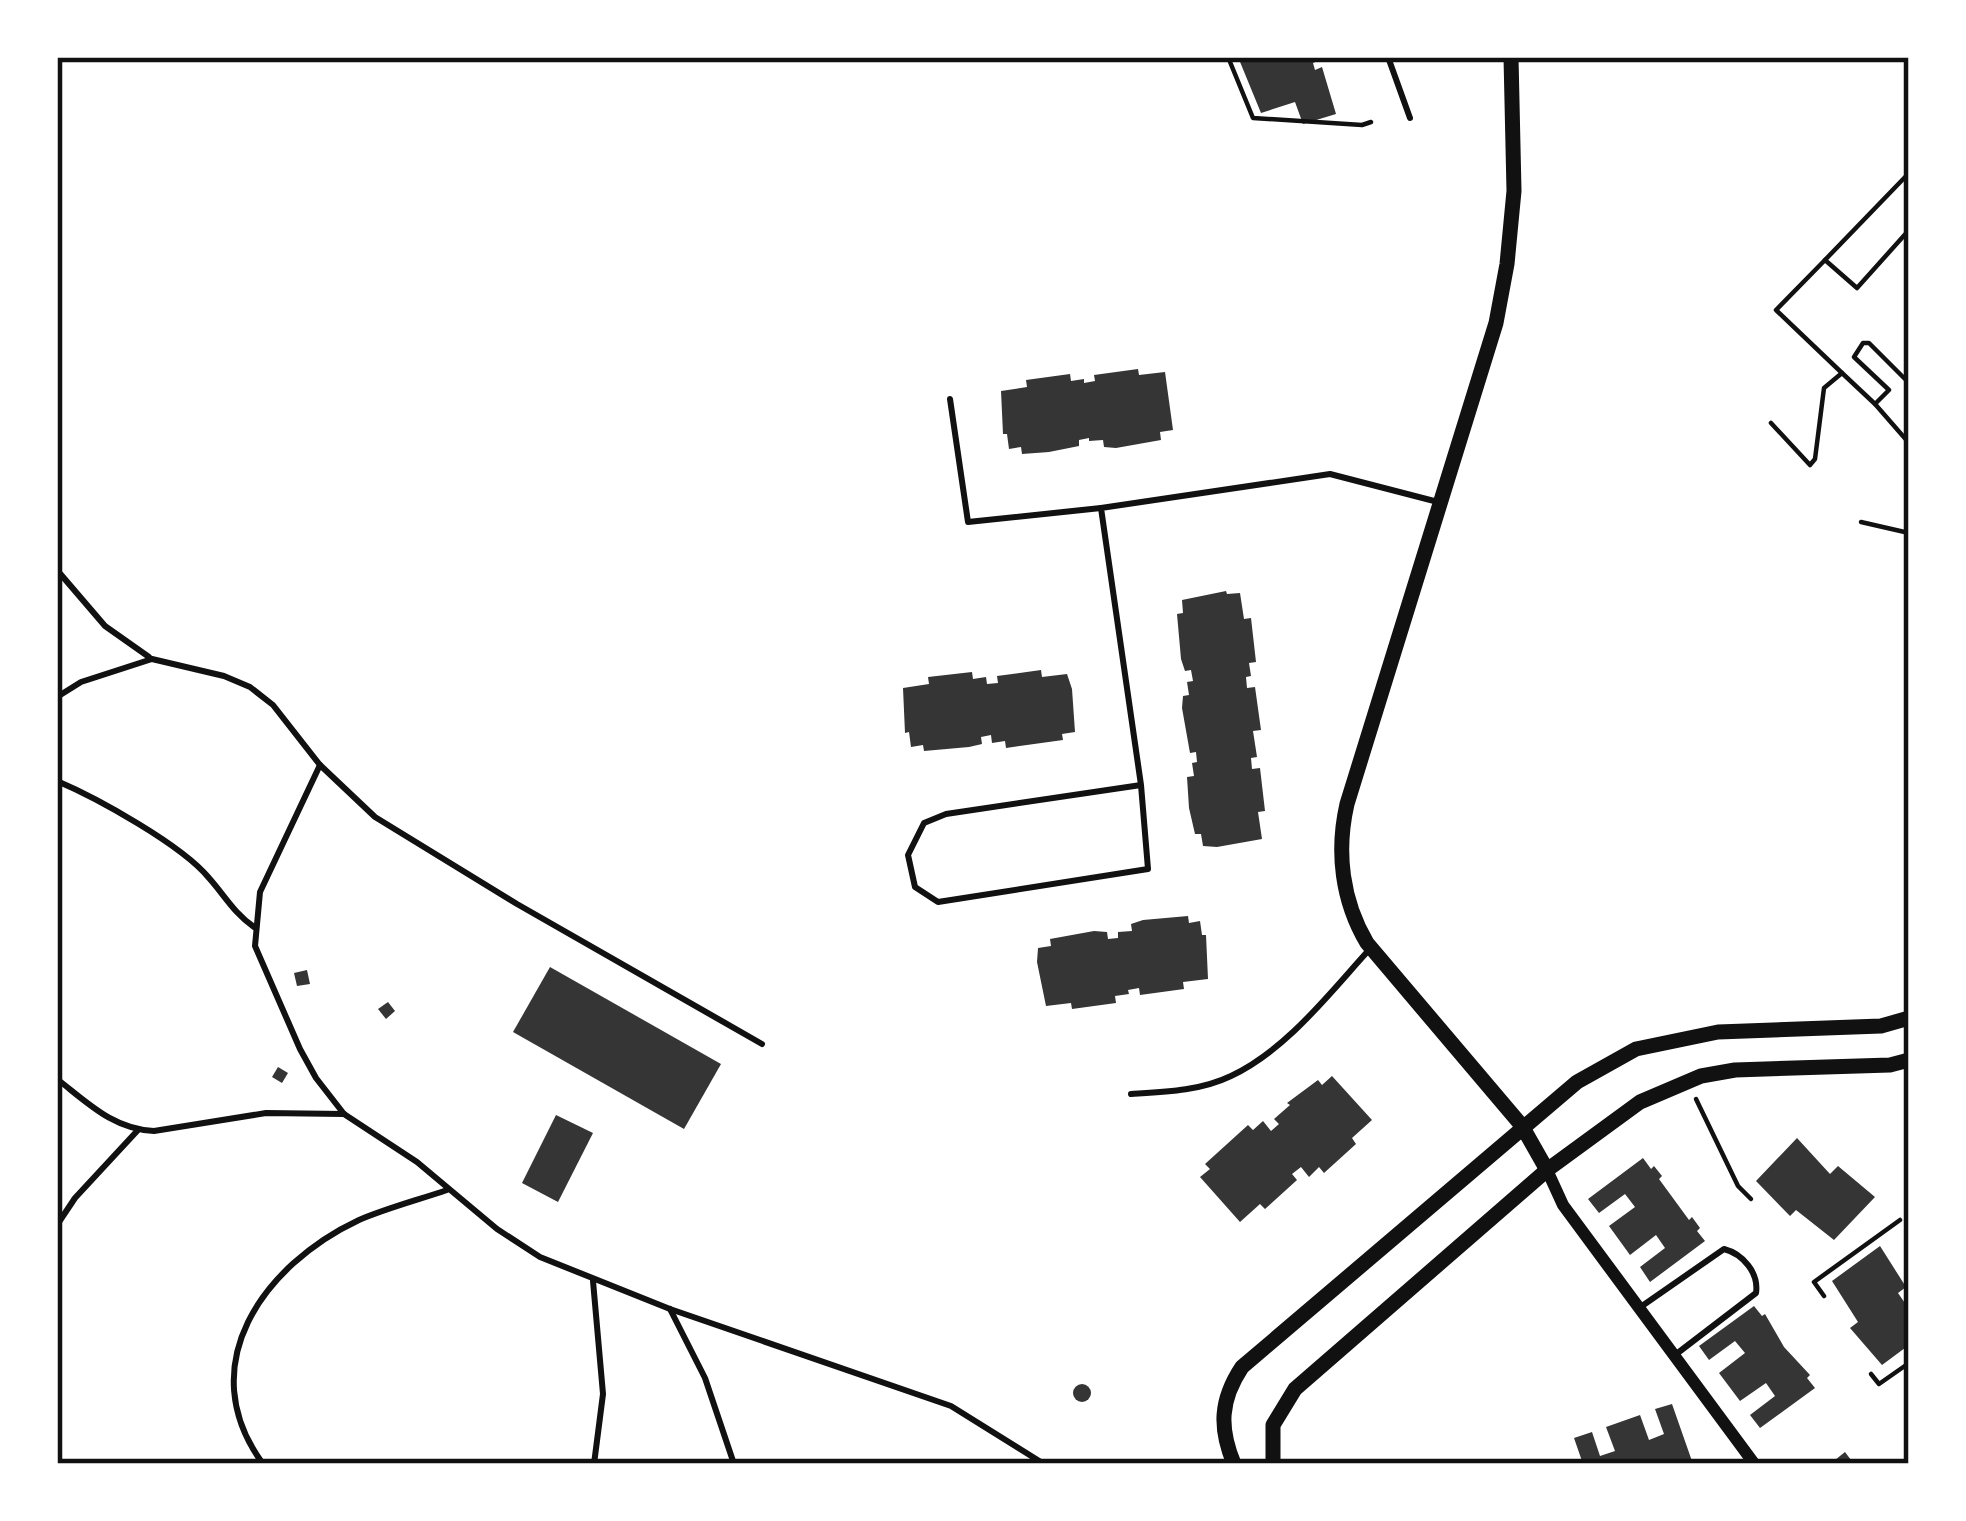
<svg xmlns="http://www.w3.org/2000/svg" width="1966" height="1521" font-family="'Playfair Display',serif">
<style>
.building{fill:#353535}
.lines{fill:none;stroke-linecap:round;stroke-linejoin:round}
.path{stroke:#111;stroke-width:4.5}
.service{stroke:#111;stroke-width:6}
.minor{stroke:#111;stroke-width:12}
.tertiary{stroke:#111;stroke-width:15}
.neatline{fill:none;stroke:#111;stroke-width:4.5}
</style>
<rect width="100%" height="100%" fill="#fff"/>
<g class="building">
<path d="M1238,57H1327L1313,63L1315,70L1322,67L1336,114L1303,124L1295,102L1261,113Z"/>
<path d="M1138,369L1139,375L1165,372L1173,430L1160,432L1161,440L1116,448L1104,447L1103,440L1089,441V438L1079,440V446L1049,452L1022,454L1021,447L1009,449L1007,434H1003L1001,391L1027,387L1026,380L1070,374L1071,381L1084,379V383L1095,381L1094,375Z"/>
<path d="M1226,591L1227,594L1240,593L1244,619L1251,618L1256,662L1249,663L1251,676L1246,677L1247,688L1255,687L1261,730L1253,731L1257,757L1251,758L1252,769L1260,768L1265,811L1258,812L1262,839L1217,847L1203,846L1201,834H1195L1189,808L1187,777L1194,776L1192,763L1197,762L1196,752L1190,753L1182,708L1183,696L1189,695L1187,682L1193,681L1191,670L1185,671L1181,659L1177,614L1183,613L1182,600Z"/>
<path d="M1041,670L1042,677L1067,674L1072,689L1075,732L1062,734L1063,740L1006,748L1005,741L992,743L991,735L981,737L982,744L969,747L924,751L923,745L911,747L909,732L905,733L903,688L929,684L928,677L972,672L973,679L986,677L987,684L998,683L997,676Z"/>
<path d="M1188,916L1189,923L1200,921L1202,935H1206L1208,979L1183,982L1184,989L1140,995L1139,988L1128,990L1129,994L1115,996L1116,1003L1072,1009L1071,1003L1046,1006L1037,962L1038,948L1051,946L1050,939L1094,931L1107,932L1108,939L1118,938V932L1132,931L1131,924L1143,920Z"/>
<path d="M550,967L721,1064L684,1129L513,1032Z"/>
<path d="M307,970L310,984L297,986L294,973Z"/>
<path d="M388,1002L395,1011L386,1019L378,1009Z"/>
<path d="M278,1067L288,1073L282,1083L272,1077Z"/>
<path d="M1332,1076L1372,1120L1352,1138L1356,1144L1324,1173L1319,1167L1309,1177L1301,1167L1292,1174L1297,1180L1265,1209L1260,1204L1240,1222L1200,1177L1210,1169L1205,1164L1248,1125L1253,1130L1263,1121L1271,1131L1279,1124L1274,1119L1290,1105L1287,1103L1318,1080L1322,1085Z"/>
<path d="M556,1115L593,1133L558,1202L522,1183Z"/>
<path d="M1797,1138L1830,1174L1838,1166L1875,1197L1834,1240L1796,1210L1790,1216L1756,1181Z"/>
<path d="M1643,1158L1651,1169L1654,1166L1662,1176L1659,1179L1689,1220L1692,1217L1700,1228L1697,1231L1705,1241L1650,1282L1640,1267L1665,1248L1656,1235L1630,1255L1609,1226L1635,1207L1625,1194L1599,1213L1588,1199Z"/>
<path d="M1880,1246L1906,1287L1898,1293L1909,1309V1345L1882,1365L1850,1328L1858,1322L1832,1281Z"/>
<path d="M1754,1306L1762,1316L1765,1314L1784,1347L1810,1375L1807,1378L1815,1388L1760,1428L1750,1415L1775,1396L1766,1383L1740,1401L1719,1373L1745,1353L1735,1341L1709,1360L1699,1346Z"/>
<circle cx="1082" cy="1393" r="9"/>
<path d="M1672,1404L1693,1464H1583L1574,1438L1592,1432L1600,1456L1615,1451L1606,1427L1640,1415L1649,1440L1664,1434L1655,1409Z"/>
<path d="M1845,1452L1854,1464H1830Z"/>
</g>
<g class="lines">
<g class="path">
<path d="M1202,57H1221"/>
<path d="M1228,57L1253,118L1362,125L1371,122"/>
<path d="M1909,173L1825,260L1857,288L1909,230"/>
<path d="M1825,260L1776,310L1842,373"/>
<path d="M1875,404L1909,443"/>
<path d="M1771,423L1810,465L1815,459L1824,388L1842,373L1875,404L1889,390L1854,357L1863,343H1869L1905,379L1909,376"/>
<path d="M1861,522L1909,533"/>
<path d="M1696,1099L1738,1186L1751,1199"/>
<path d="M1824,1296L1814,1282L1900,1220"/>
<path d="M1871,1374L1879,1384L1909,1363"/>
</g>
<g class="service">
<path d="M1388,57L1410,118"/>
<path d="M950,399L968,522L1101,508"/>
<path d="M57,570L105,626L149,657"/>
<path d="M57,697L81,682L152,659L224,676L250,687L273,705L320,765L375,817L517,904L762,1044"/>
<path d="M320,765L260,892L255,946L300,1049L316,1078L344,1114L417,1162L497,1229L540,1257L670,1309L951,1406L1044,1464"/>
<path d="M57,781C97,798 182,845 209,878C225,896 234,913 254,927"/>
<path d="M1141,785L946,814L924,823L908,855L915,887L938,902L1148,869L1141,785L1101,508L1330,474L1438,502"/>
<path d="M57,1079C88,1103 113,1129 154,1131L266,1113L344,1114"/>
<path d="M1131,1094C1164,1092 1200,1091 1231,1076C1286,1050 1328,995 1368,951"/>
<path d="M57,1225L75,1198L138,1130"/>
<path d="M593,1281L603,1394L594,1464"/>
<path d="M1642,1306L1724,1249C1743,1254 1759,1273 1756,1293L1675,1355"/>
<path d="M670,1309L705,1378L734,1464"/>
<path d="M263,1464C191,1366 263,1265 359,1220C387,1208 418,1200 447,1190"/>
</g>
<path class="minor" d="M1547,1170L1563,1205L1753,1462"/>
<g class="tertiary">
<path d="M1511,57L1514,191L1507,264L1496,323L1347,804C1336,852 1342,901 1367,943L1522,1126L1547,1170"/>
<path d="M1234,1464C1219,1428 1220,1400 1242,1367L1577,1082L1636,1049L1718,1032L1881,1026L1909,1018"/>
<path d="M1273,1464V1425L1295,1389L1547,1170L1640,1102L1701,1076L1735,1070L1890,1065L1909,1060"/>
</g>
</g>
<rect width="1966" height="1521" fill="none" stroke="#ffffff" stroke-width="120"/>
<rect x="60" y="60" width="1846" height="1401" class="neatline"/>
</svg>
